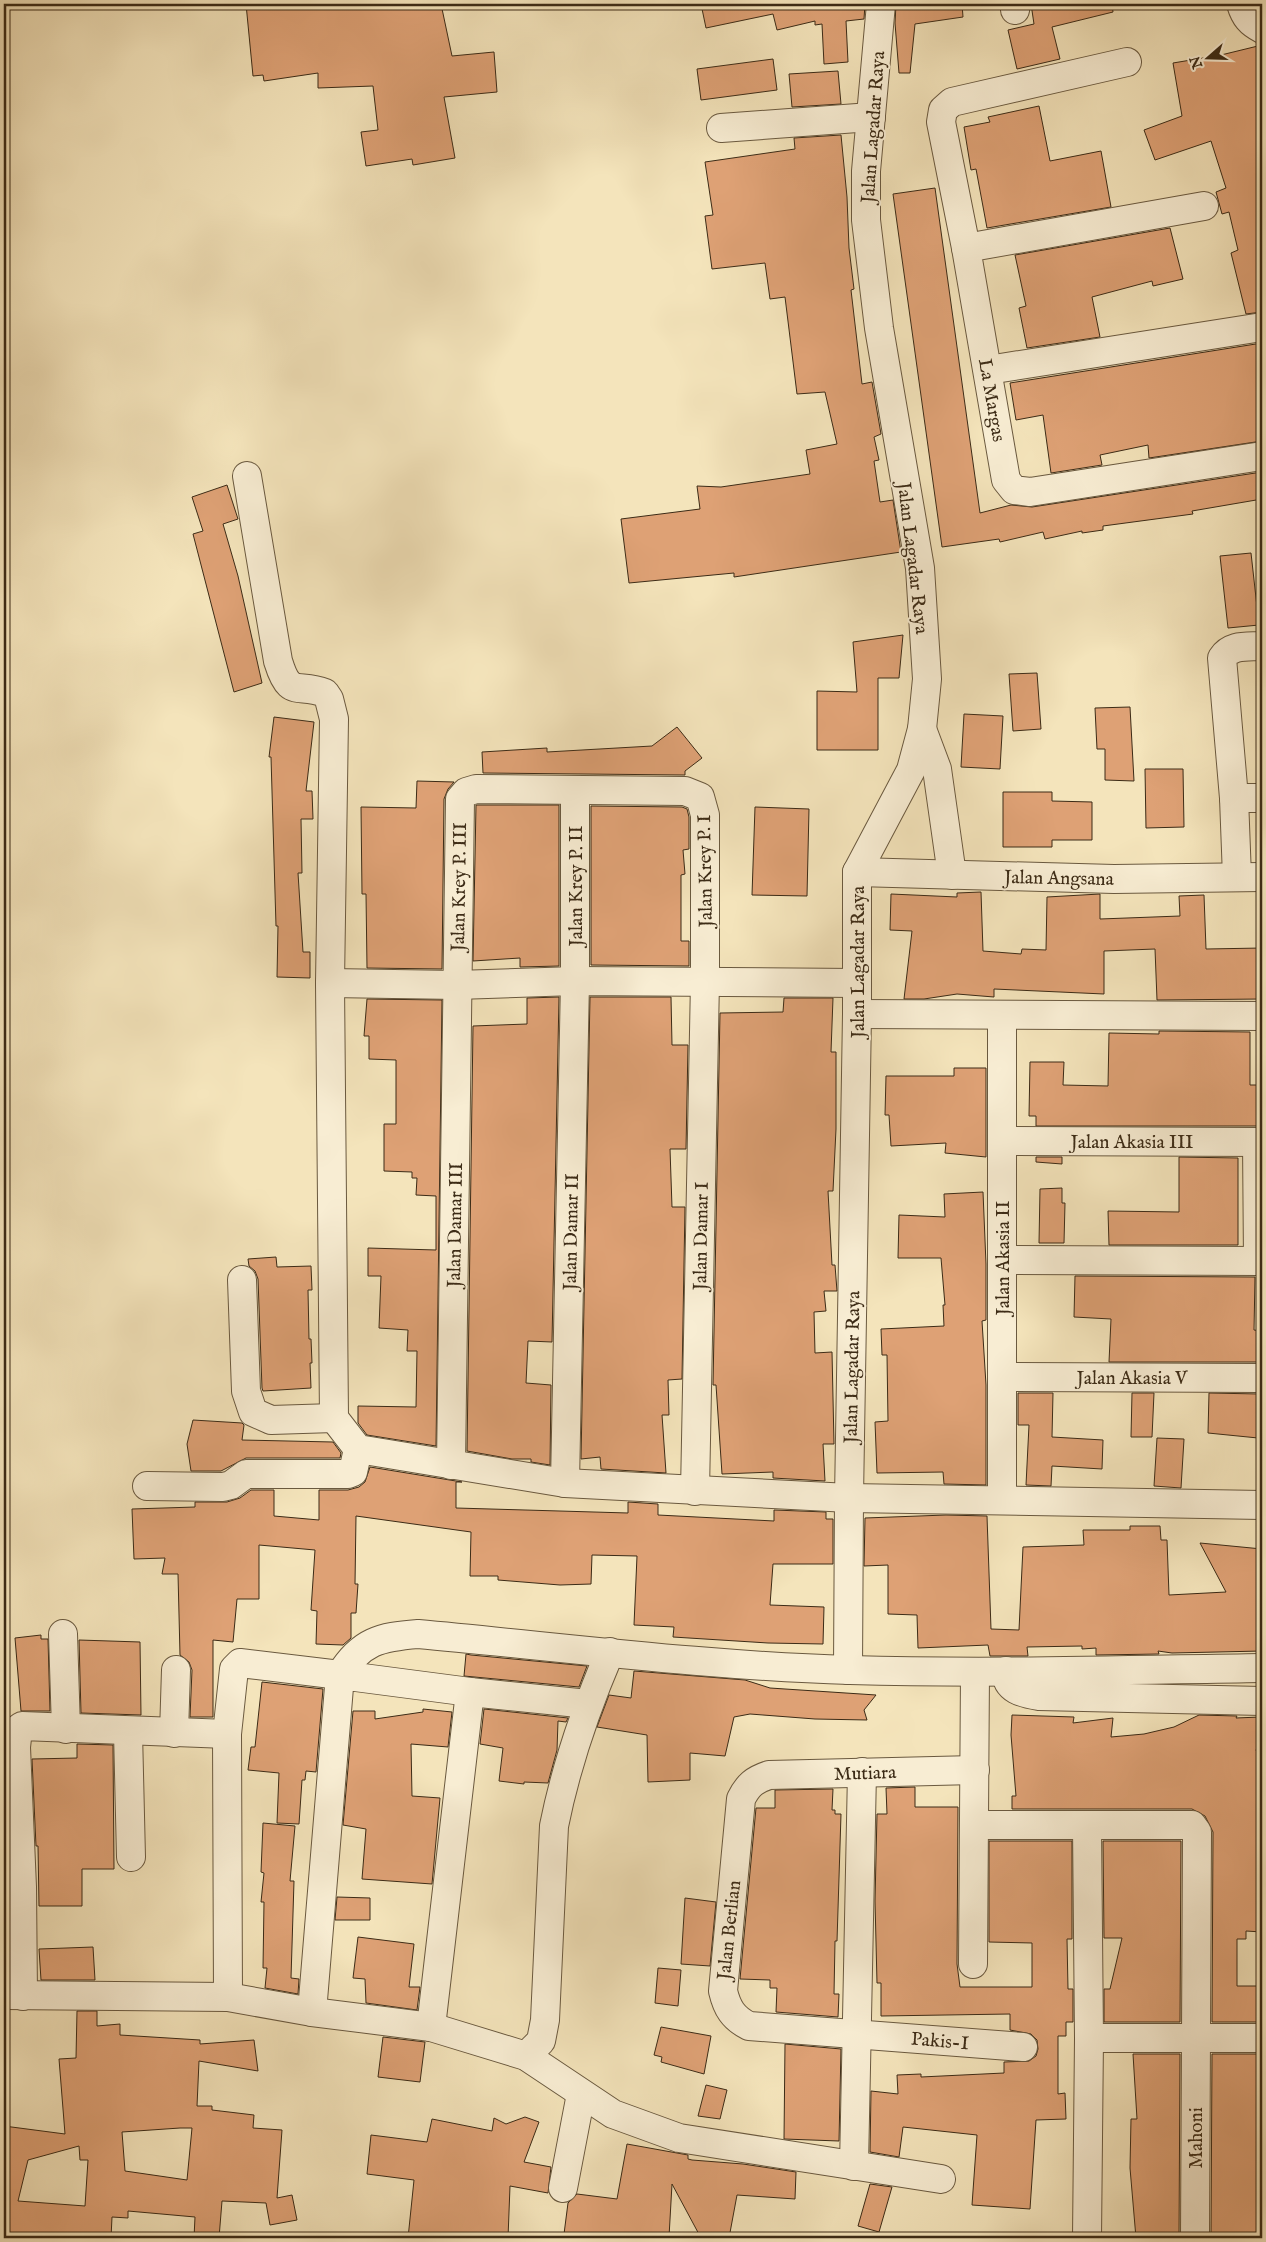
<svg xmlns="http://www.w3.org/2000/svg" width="1266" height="2242" font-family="'IM FELL English',serif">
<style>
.building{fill:#dea175;stroke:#3c2b16;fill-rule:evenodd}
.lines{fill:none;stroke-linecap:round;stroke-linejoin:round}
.street-casing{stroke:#6a593f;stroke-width:30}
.street{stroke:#f8edd3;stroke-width:28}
.labels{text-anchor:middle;stroke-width:4;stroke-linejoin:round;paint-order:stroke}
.street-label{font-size:19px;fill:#3c2b16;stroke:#f8edd3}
</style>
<rect width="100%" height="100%" fill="#f4e4bb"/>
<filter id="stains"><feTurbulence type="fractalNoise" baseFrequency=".004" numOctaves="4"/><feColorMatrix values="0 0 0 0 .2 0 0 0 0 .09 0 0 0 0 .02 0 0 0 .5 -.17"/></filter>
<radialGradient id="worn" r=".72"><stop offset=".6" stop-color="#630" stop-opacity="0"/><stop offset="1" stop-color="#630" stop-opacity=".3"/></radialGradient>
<g class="building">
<path d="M246,4H441L452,56L494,52L497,92L444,97L455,158L413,165L412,159L366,166L361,132L378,130L373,86L318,88V73L264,81L263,75L253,76Z"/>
<path d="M701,4H865L864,19L846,21L848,62L824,64L822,24L815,25V21L777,30L773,14L706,28Z"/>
<path d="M896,4H962L963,17L915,24L910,73H899L895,23Z"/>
<path d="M1031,4H1112L1113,12L1052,27L1060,59L1017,69L1008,30L1034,24Z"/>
<path d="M1262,45V312L1246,314L1231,253L1238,250L1229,212L1222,214L1216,192L1226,188L1211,141L1155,160L1144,130L1182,116L1173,63L1221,55Z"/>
<path d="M773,59L777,90L701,100L697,69Z"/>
<path d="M838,71L841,104L792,107L789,74Z"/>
<path d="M1039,106L1050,161L1101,151L1111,207L987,228L976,169L971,170L964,127L990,122L988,117Z"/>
<path d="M841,135L847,197L849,248L854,289L851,290L862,384L872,382L881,434L874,437L879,460L874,461L880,502L893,500L901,552L734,577V573L629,583L621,519L700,509L697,486L721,487L810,474L806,450L837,444L825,392L797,394L785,297L770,299L765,263L712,269L705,216L713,215L705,162L795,149L794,138Z"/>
<path d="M935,188L980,513L1011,505L1032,507L1262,472V499L1192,511L1193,514L1103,526V530L1082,533V531L1045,539L1043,532L1000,542L999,539L942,547L893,194Z"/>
<path d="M1170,228L1183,279L1153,286L1152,281L1092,297L1100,337L1027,348L1019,308L1026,306L1015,255Z"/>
<path d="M1262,343V441L1149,458L1148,445L1100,455L1102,465L1051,473L1043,415L1016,420L1010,383Z"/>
<path d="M227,485L238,519L223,524L238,576L262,683L234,692L193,534L203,531L192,497Z"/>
<path d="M1251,553L1259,625L1228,628L1220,556Z"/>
<path d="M903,635L899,678H878V750H817V691L857,692L853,642Z"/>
<path d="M1037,673L1041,729L1013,731L1009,674Z"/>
<path d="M1130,707L1134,781L1105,780V749H1097L1095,708Z"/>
<path d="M964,714L1003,716L1000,769L961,767Z"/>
<path d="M274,717L314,722L306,791H312L313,819H301L302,873H298L303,952H310V978L277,977L278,926H276L271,757H269Z"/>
<path d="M677,727L702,758L685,771V775L483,773L482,752L547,748V752L652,746Z"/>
<path d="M1145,769H1183L1184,827L1146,828Z"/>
<path d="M417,781L454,782L448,789L444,799L442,969L367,968L366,894H362L361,807L416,808Z"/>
<path d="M1003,792H1052V801L1092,802V840H1052V847H1003Z"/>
<path d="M476,805H559V966L520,967V958L473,961Z"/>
<path d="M591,806L682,807L687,809L689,817V849L683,850L685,874L681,875V941H689V966L591,965Z"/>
<path d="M755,807L809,809L807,896L752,895Z"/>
<path d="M981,892L983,951L1021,954L1022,949L1046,950L1047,897L1100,894V919L1180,916L1179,896L1204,895L1206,949L1262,948V999L1157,1000L1155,949L1104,951V994L994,989V997L957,994L924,999H904L912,931L890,930L891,894L957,897V893Z"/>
<path d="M559,997L552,1342L528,1341L526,1383L551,1385L550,1465L531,1462V1459H512L467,1451L473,1026L527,1024V998Z"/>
<path d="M590,997H671L672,1045H688L686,1149H670L672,1207H685L682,1379L668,1380L669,1415H662L666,1473L601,1469L600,1457L581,1459Z"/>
<path d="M784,998H833L831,1052H836V1129L833,1191H828L832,1265H835L837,1291H824L826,1311L814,1312L815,1353L832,1352L834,1444H823L825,1481L773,1478V1472L722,1474L716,1385H713L720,1013L783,1012Z"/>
<path d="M367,999L442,1000L436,1446L367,1435L358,1423V1406L416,1407L417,1351H407L408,1330L379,1328L381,1276H368V1248L436,1250V1196L416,1195L417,1178H412V1172L384,1171V1124H396V1060L369,1059V1036H364Z"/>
<path d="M1159,1031L1250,1032V1085H1259L1258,1126H1036V1116H1029L1030,1062H1064L1063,1085L1108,1086L1109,1033L1159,1034Z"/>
<path d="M954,1068H986V1157L945,1153L946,1143L891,1146L889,1115H885L886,1076H954Z"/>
<path d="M1036,1157H1062V1164L1036,1162Z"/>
<path d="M1179,1157L1238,1158V1245H1109L1108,1211L1179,1212Z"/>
<path d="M1062,1188V1203H1065L1064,1243H1039L1040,1189Z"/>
<path d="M983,1192L986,1264V1320L982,1321L986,1385V1485L944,1484L943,1472L877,1473L875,1422L888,1421L887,1355H882L881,1329L944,1326L943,1305H945L941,1258H898L899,1215L945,1217L944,1194Z"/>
<path d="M276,1257L277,1267L311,1266L312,1290H308L309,1339H311L312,1363H310L311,1388L263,1391L262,1388L258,1279L255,1271L249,1266L248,1259Z"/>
<path d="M1075,1276L1255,1277L1254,1330L1262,1331V1362H1109L1111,1319L1074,1317Z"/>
<path d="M1018,1393H1053L1052,1437L1103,1440L1102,1469L1052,1466L1051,1486L1026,1485L1029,1425H1018Z"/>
<path d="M1132,1393H1154L1152,1437H1131Z"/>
<path d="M1209,1393L1259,1394L1258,1438L1208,1433Z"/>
<path d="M193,1420L242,1423L244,1425L242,1440L333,1442L341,1453L340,1458H246L221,1471H191L187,1444Z"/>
<path d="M1157,1438L1184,1439L1181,1488L1154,1486Z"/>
<path d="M370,1467L462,1482H456V1508L628,1513V1502L658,1504V1515L774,1521V1510L826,1512V1519H833V1564H773L770,1605L824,1607L823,1644L768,1643L673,1637L674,1627L634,1625L637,1556L592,1555L591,1584L560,1585L498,1580V1576H470L471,1532L356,1516L355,1584H358L356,1613H351V1638L343,1645L316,1644L317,1611L311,1610L315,1550L259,1545V1599H237L233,1642L213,1640V1717H190L192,1670L189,1662L180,1655L178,1574H162L165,1558L134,1559L132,1509L195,1507V1502H227L240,1498L251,1490H274V1516L319,1520V1490H348L359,1487L365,1482Z"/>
<path d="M946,1515L987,1516L991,1629L1019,1630L1023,1547L1084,1545L1083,1530H1130V1526H1160L1161,1540H1167L1169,1595L1226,1592L1200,1543L1262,1549V1651L1172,1653L1158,1651L1159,1654L1096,1655V1648L1082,1649V1646L1027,1647L1028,1656H990L988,1645L918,1648L917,1615L888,1614V1565L864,1566L865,1518Z"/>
<path d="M41,1635V1639H48L50,1711H21L15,1638Z"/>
<path d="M79,1640L140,1642L141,1715L81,1713Z"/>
<path d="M466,1654L471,1655L587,1666L579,1687L464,1676Z"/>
<path d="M634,1671L745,1680L770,1688L876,1695L864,1710L867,1720L815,1719L750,1714L734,1717L725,1756L690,1753V1780L648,1782L647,1735L597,1727L609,1695L631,1698Z"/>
<path d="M262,1682L323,1689L316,1772L306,1771L305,1780H302L299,1824L277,1823L279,1773L248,1770L251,1747H255Z"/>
<path d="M423,1709L452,1712L448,1747L411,1744L412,1796L440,1798L432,1884L362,1879L366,1829L343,1825L353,1711H375V1719L423,1712Z"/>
<path d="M484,1709L568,1718L566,1722L558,1721L557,1750L548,1783L524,1782V1784L499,1781L503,1748L480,1744Z"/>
<path d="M1012,1715L1074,1717L1073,1723L1113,1718L1111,1737L1144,1734L1174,1727L1199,1715L1237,1716L1236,1718L1260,1717L1261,1742L1256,1750L1260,1758L1257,1829H1262V1932L1246,1931V1939H1237V1986H1258V1994H1262V2022H1212L1213,1832L1205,1816L1192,1809H1012V1796H1016L1011,1735Z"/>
<path d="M77,1744L113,1745L114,1869H82V1906H39L38,1846H36L32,1759L77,1758Z"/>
<path d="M915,1787V1807H958L957,1964L960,1987H1032V1943L989,1942V1841H1072V1939H1067L1068,1989H1073V2022H1066V2036H1058V2094L1065,2093L1066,2119L1036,2120L1030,2209L972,2205L977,2135L903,2127L899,2157L870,2152L871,2091L898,2094L897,2075L921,2074V2077L1004,2073V2062L1029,2061L1036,2056L1038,2049L1037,2040L1031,2034L1010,2030V2014L881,2016V1983H877L875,1901L877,1814H887L886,1788Z"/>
<path d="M833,1789L832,1810H835V1814H841L837,1941H835L834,1994H839L838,2017L776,2012L777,1988H770V1980L740,1979L756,1808H775V1790Z"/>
<path d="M263,1823L295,1826L290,1881H294L291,1978L299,1979L298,1994L265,1988L267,1968H263L264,1902H261L264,1873L261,1872Z"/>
<path d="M1103,1841H1181L1180,2022H1104V1989H1110L1122,1938H1104Z"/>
<path d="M337,1897L370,1898V1920H335Z"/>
<path d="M685,1898L716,1902L710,1966L681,1964Z"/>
<path d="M358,1937L414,1944L409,1987H420L417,2010L366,2003L365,1979L353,1978Z"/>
<path d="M93,1947L95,1980H41L39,1949Z"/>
<path d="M658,1968L681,1970L678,2006L655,2003Z"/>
<path d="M77,2011H97V2026L120,2024V2035L200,2040V2044L254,2040L258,2071L199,2061L197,2106H212V2110L254,2115L253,2128L282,2130L277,2198L292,2195L297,2220L270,2225L266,2203L222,2201L219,2238H194L195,2217L128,2211V2218L112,2217L111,2238L4,2236V2126L65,2134L59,2059L76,2058ZM180,2128H192L187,2180L125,2171L122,2132ZM79,2146L80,2160H88L85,2206L18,2201L28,2160Z"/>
<path d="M661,2027L711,2036L704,2074L661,2062L662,2057L654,2055Z"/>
<path d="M383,2037L425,2042L420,2082L378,2077Z"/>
<path d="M785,2044L841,2049L839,2141L784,2139Z"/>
<path d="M1133,2054H1180L1179,2238H1136L1130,2168L1131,2119H1137Z"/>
<path d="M1212,2054H1262V2238H1211Z"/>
<path d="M706,2085L727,2090L720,2119L698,2116Z"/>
<path d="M525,2117L539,2122L524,2162L551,2167L548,2193L510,2186L508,2238H408L414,2180L367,2174L371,2135L427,2142L432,2119L492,2131L494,2118L506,2124Z"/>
<path d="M627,2144L688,2155V2159L692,2160L743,2164L796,2172L795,2199L737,2195L729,2238H701L672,2184L669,2237L615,2234V2238H592L564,2234L568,2203L577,2194L617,2199Z"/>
<path d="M870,2184L892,2187L879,2232L858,2226Z"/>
</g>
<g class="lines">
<g class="street-casing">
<g id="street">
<path d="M1241,4C1245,17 1250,23 1262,29"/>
<path d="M1015,10L1016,4"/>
<path d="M721,128L871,117"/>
<path d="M1204,206L966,248L1006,480L1014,490L1030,492L1262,456"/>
<path d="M966,248L941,122L943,110L952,102L1127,62"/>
<path d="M988,370L1262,327"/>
<path d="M247,476L278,661C290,700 297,682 325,693L329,699L334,719L330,983L334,1418L358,1449L565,1483L849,1498L1262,1505"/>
<path d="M922,729L937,769L952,875"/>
<path d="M1234,798H1262"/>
<path d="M857,872L1114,879L1262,877"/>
<path d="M1237,877L1234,798L1222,658C1231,644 1247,647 1262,646"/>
<path d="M330,983L457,985L575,981L857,983"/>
<path d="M857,1014L1262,1016"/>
<path d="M1002,1015V1500"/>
<path d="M1002,1141L1262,1142"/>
<path d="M1257,1142L1258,1261"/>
<path d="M1002,1260L1262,1261"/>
<path d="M242,1280L246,1391L253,1412L271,1420L334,1418"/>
<path d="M1002,1377L1262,1378"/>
<path d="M451,1465L460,799L466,792L476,789L685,791L700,797L705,815V981L695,1491"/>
<path d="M565,1483L575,981V791"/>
<path d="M147,1486L223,1487L231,1485L246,1474H348L353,1472L358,1449"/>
<path d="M63,1634L66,1729"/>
<path d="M848,1670L849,1498L857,1014V872L911,770L922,729L927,679L920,568L879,328L866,220V171L881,4"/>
<path d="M1006,1671C1006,1690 1022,1693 1039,1696L1262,1701"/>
<path d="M128,1732L131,1857"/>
<path d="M174,1733L176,1670"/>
<path d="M227,1734L228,1997"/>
<path d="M975,1770L769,1775C754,1780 748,1785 741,1799L723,1991C727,2008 733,2018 749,2026L1023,2047"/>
<path d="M974,1825H1192L1197,1832L1195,2238"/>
<path d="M1087,1826L1089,2038L1087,2238"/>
<path d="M973,1964L975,1672"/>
<path d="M4,1995L228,1997L312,2012L431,2027L526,2056L613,2114L679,2138L941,2179"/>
<path d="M23,1996L22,1887L16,1747L18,1729L22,1726L227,1734L234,1669L240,1663L340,1675C361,1641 380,1637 418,1634C561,1647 707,1666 850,1670C987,1674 1125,1670 1262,1668"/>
<path d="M312,2012L340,1675L470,1692L588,1704"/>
<path d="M431,2027L470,1692"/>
<path d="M1089,2038H1262"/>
<path d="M526,2056L541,2041L545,2020L554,1826C566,1766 586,1708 610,1652"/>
<path d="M854,2166L862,1772"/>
<path d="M563,2188L581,2094"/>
</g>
</g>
<use href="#street" class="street"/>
</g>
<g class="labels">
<g class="street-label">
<text transform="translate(872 127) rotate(-86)" y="7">Jalan Lagadar Raya</text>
<text transform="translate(993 400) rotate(80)" y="7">La Margas</text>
<text transform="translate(914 558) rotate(83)" y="7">Jalan Lagadar Raya</text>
<text transform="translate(704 871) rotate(-91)" y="7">Jalan Krey P. I</text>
<text transform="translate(1059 877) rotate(1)" y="7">Jalan Angsana</text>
<text transform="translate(575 886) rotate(-90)" y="7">Jalan Krey P. II</text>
<text transform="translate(458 887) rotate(-89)" y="7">Jalan Krey P. III</text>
<text transform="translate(857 962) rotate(-90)" y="7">Jalan Lagadar Raya</text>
<text x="1132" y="1148">Jalan Akasia III</text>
<text transform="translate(454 1225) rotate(-89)" y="7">Jalan Damar III</text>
<text transform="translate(570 1232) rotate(-89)" y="7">Jalan Damar II</text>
<text transform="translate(700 1236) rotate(-89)" y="7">Jalan Damar I</text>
<text transform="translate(1002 1258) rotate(-90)" y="7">Jalan Akasia II</text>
<text transform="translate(851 1367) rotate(-89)" y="7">Jalan Lagadar Raya</text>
<text x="1132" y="1384">Jalan Akasia V</text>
<text transform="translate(865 1772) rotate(-2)" y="7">Mutiara</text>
<text transform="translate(728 1930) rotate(-84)" y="7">Jalan Berlian</text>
<text transform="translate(940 2040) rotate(5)" y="7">Pakis-I</text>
<text transform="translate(1195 2138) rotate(-90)" y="7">Mahoni</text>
</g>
</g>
<rect width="1266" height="2242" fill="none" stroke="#f4e4bb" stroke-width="20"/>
<rect x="5" y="5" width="1256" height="2232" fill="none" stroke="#3c2b16" stroke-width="2.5"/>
<rect x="10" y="10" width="1246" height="2222" fill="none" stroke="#3c2b16"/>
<g transform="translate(1208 58) rotate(250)" stroke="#f8edd3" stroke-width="4" paint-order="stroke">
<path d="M0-4L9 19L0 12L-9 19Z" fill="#3c2b16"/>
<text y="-8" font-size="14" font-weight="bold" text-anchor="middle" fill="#3c2b16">N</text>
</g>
<rect width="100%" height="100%" filter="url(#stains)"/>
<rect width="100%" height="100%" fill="url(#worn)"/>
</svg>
